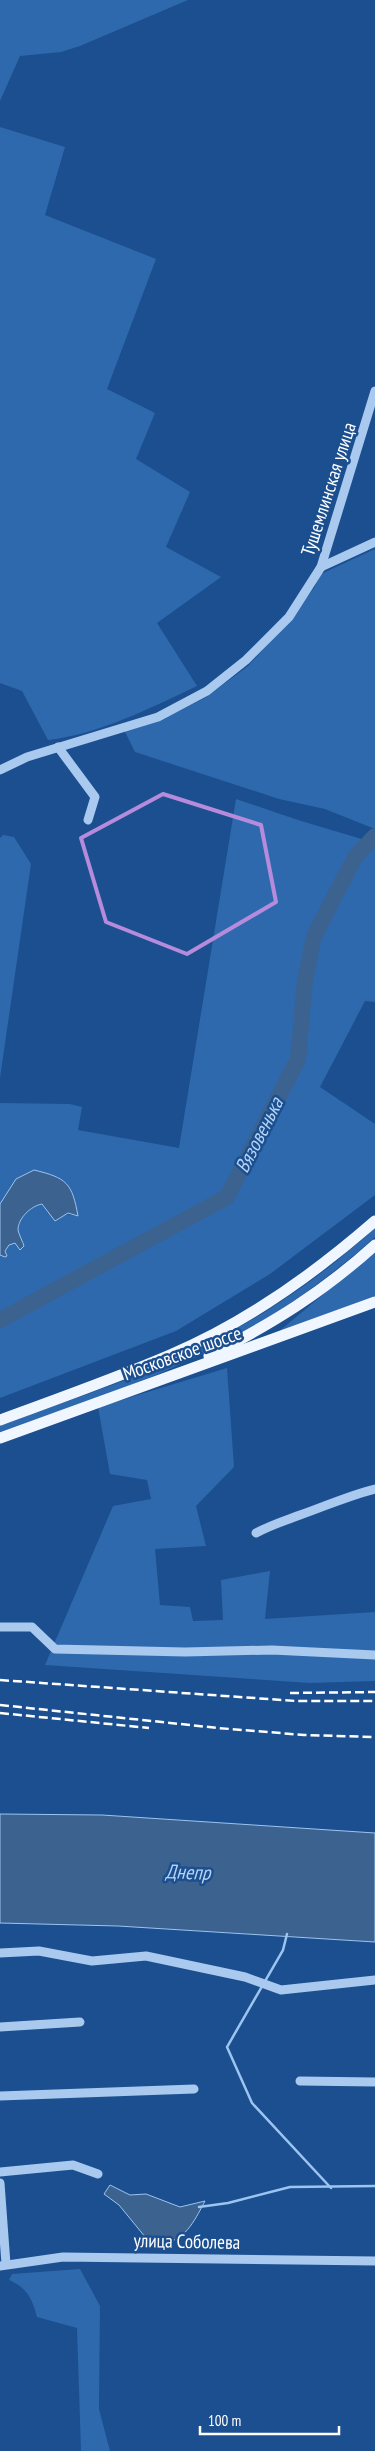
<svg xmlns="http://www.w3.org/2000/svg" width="375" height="2451" font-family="'PT Sans Narrow',sans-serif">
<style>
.green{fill:#2e69ad}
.water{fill:#3c6290;stroke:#9cc4f0}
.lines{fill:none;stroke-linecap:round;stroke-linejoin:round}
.stream{stroke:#9cc4f0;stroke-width:2.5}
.river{stroke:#3c6290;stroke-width:16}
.minor{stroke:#a9c9ee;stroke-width:9}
.major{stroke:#f0f6ff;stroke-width:11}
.rail{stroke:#fff;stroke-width:2.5;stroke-dasharray:9 4;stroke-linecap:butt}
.marked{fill:none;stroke:#b68bdc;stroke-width:4;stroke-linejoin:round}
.labels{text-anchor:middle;stroke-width:5;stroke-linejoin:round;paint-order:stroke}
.street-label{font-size:19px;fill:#fff;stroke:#1b4f8f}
.water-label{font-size:20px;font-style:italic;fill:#b5d3f5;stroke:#1b4f8f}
</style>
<rect width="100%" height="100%" fill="#1b4f8f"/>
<g class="green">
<path d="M0,0H188L80,46L61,52L20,56L0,101Z"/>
<path d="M0,127L65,147L45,215L156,259L107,389L155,413L136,459L190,492L166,547L221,577L157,623L197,686C150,708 100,734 48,740L22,691L0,683Z"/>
<path d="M375,549V829L325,809L279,799L135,752L124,730L161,720L205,698L248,666L289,621L314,588L321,574Z"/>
<path d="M236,799L298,820L375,843V1002L365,1001L320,1087L375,1124V1195L270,1274L176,1331L0,1398V1255L5,1257L7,1256L5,1252L9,1245L14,1243L24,1246C23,1242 19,1235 18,1231C18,1218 31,1206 42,1204L48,1212L78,1216C73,1183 66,1178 35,1171L0,1204V1103L70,1104L82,1107L78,1130L179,1148Z"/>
<path d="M3,835L14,837L31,864L0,1078V838Z"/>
<path d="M375,1228V1237C329,1278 280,1313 226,1342C155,1380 76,1405 0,1432V1425C75,1398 152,1374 223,1336C278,1307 329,1270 375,1228Z"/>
<path d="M375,1251V1296L277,1333Z"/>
<path d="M227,1368L234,1467L196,1506L206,1546L155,1549L160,1605L190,1607L193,1621L223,1620L221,1580L270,1571L265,1619L375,1612V1681L310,1683L45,1665L113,1506L151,1499L147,1480L110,1474L98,1407Z"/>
<path d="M80,2269L100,2306L99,2409L110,2451H81L77,2328L37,2317C32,2298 27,2288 9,2280L12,2274Z"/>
</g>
<g class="water">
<path d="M34,1170C67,1178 72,1183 78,1216L68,1213L55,1221L42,1204C31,1206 18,1218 18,1230C19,1235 23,1242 24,1246L20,1250L15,1243L9,1245L5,1251L7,1256L5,1257L0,1255V1204L16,1179Z"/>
<path d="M0,1814L102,1815L375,1833V1942L118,1926L0,1923Z"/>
<path d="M110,2185L130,2195L146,2194L180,2207L205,2201C197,2216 186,2240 167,2242C161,2242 152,2239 146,2238L119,2205L104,2194Z"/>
</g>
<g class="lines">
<g class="stream">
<path d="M287,1934L283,1950L227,2047L252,2103L331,2188"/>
<path d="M199,2207L228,2203L290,2187L375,2186"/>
</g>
<path class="river" d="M0,1320L227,1197L298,1059L305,980L314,936L355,857L375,836"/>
<g class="minor">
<path d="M321,567L375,542"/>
<path d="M58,747L95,797L88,820"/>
<path d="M0,770L27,757L158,717L207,691L246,660L289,617L321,567L375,391"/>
<path d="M256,1533C271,1525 284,1521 300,1515C326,1506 347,1496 375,1489"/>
<path d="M0,1627H32L55,1649L185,1652L272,1650L375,1655"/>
<path d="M0,1953L39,1951L92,1961L146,1956L245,1977L281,1990L375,1980"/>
<path d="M0,2027L80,2022"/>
<path d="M300,2081L375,2082"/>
<path d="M0,2096L194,2089"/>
<path d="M0,2172L73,2165L98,2174"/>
<path d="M0,2183L6,2264"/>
<path d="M0,2266L63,2257L375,2261"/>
</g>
<g class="major">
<path d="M209,1356C273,1323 322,1293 375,1245"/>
<path d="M0,1420C57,1399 114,1379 170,1355C246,1323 313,1275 375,1221"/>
<path d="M0,1438L375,1302"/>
</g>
<g class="rail">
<path d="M0,1680L296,1701H375"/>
<path d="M290,1693L375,1692"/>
<path d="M0,1705L218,1728L304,1735L375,1737"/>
<path d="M0,1713L149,1728"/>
</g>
</g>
<path class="marked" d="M163,794L261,825L276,902L187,954L106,922L81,838Z"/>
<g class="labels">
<g class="street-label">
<text transform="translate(328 489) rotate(-72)" y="7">Тушемлинская улица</text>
<text transform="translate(182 1353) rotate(-20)" y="7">Московское шоссе</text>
<text transform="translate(187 2241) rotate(1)" y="7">улица Соболева</text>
</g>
<g class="water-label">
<text transform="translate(259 1135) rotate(-63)" y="7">Вязовенька</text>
<text transform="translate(188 1872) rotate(2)" y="7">Днепр</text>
</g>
</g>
<path d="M200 2426v8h139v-8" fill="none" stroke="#ffffff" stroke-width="2.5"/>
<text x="208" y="2426" font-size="15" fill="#ffffff" stroke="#1b4f8f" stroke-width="4" paint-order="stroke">100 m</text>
</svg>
